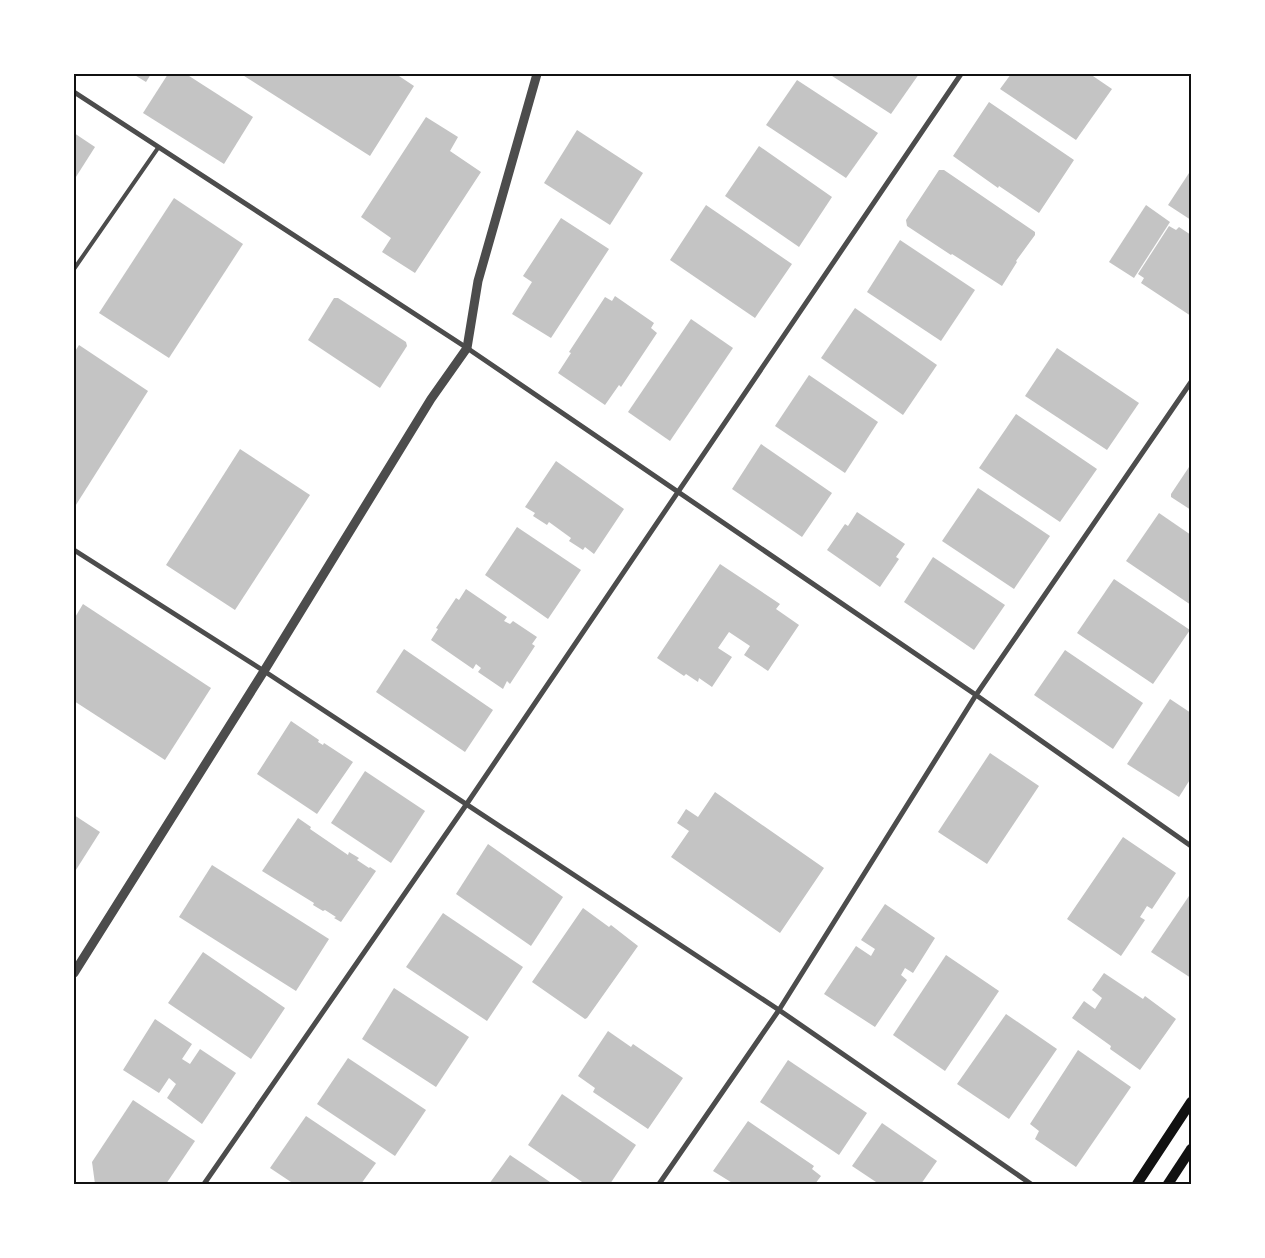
<svg xmlns="http://www.w3.org/2000/svg" width="1265" height="1258" font-family="Cabin,sans-serif">
<style>
.building{fill:#c4c4c4}
.lines{fill:none;stroke-linecap:round;stroke-linejoin:round}
.service{stroke:#4c4c4c;stroke-width:4}
.minor{stroke:#4c4c4c;stroke-width:5}
.tertiary{stroke:#4c4c4c;stroke-width:9}
.secondary{stroke:#111;stroke-width:10}
.neatline{fill:none;stroke:#111;stroke-width:2}
</style>
<rect width="100%" height="100%" fill="#fff"/>
<g class="building">
<path d="M133,74H151L146,82Z"/>
<path d="M168,74H186L253,117L224,164L143,113Z"/>
<path d="M241,74H396L414,86L370,156Z"/>
<path d="M829,74H919L891,114Z"/>
<path d="M1011,74H1090L1112,89L1076,140L1000,89Z"/>
<path d="M797,80L878,133L846,178L766,125Z"/>
<path d="M989,102L1074,160L1039,213L999,186L998,188L953,156Z"/>
<path d="M426,117L458,137L450,151L481,172L415,273L382,252L391,238L361,217Z"/>
<path d="M577,130L643,173L610,225L544,183Z"/>
<path d="M74,133L95,147L74,180Z"/>
<path d="M759,146L832,197L799,247L725,196Z"/>
<path d="M939,170H944L1035,232V235L1016,261L1017,262L1002,286L952,254L951,255L907,226L906,220Z"/>
<path d="M1191,170V220L1168,205Z"/>
<path d="M174,198L243,244L169,358L99,313Z"/>
<path d="M706,205L792,264L755,318L670,260Z"/>
<path d="M1146,205L1170,222L1134,278L1109,262Z"/>
<path d="M561,218L609,249L551,338L512,314L532,282L523,276Z"/>
<path d="M1169,226L1176,230L1179,227L1191,235V316L1141,283L1144,278L1138,274Z"/>
<path d="M900,240L975,290L941,341L867,292Z"/>
<path d="M615,296L654,323L651,328L657,333L621,387L619,385L605,405L558,373L571,353L569,352L605,297L612,301Z"/>
<path d="M334,298H338L406,342L407,346L380,388L308,340Z"/>
<path d="M855,308L937,365L903,415L821,358Z"/>
<path d="M691,319L733,348L670,441L628,412Z"/>
<path d="M79,345L148,391L74,508V353Z"/>
<path d="M1057,348L1139,403L1107,450L1025,396Z"/>
<path d="M809,375L878,422L845,473L775,426Z"/>
<path d="M1016,414L1097,469L1060,522L979,468Z"/>
<path d="M761,444L832,493L802,537L732,489Z"/>
<path d="M240,449L310,495L235,610L166,565Z"/>
<path d="M556,461L624,509L594,554L585,547L583,550L569,541L571,538L549,522L547,525L533,516L535,513L525,507Z"/>
<path d="M1191,464V510L1171,497V494Z"/>
<path d="M978,488L1050,536L1014,589L942,541Z"/>
<path d="M857,512L905,544L896,557L899,559L880,587L827,550L845,524L848,526Z"/>
<path d="M1159,513L1191,535V605L1126,561Z"/>
<path d="M517,527L581,570L548,619L485,575Z"/>
<path d="M933,557L1005,605L974,650L904,602Z"/>
<path d="M720,564L780,604L776,609L799,625L768,671L744,655L750,646L729,632L718,648L732,657L712,687L699,678L698,682L686,674L684,676L657,658Z"/>
<path d="M1114,579L1190,630L1153,684L1077,633Z"/>
<path d="M466,589L507,617L504,621L510,624L513,621L537,637L532,644L535,646L510,684L507,681L503,689L478,672L481,668L476,664L473,669L431,640L438,629L436,628L456,598L459,600Z"/>
<path d="M83,604L211,688L165,760L74,701V619Z"/>
<path d="M404,649L493,710L465,752L376,692Z"/>
<path d="M1065,650L1143,703L1113,749L1034,695Z"/>
<path d="M1170,699L1191,713V778L1179,797L1127,764Z"/>
<path d="M291,721L319,740L318,742L323,745L324,743L353,762L317,814L257,774Z"/>
<path d="M990,753L1039,786L987,864L938,832Z"/>
<path d="M365,771L425,811L391,863L331,823Z"/>
<path d="M715,792L824,868L780,933L671,857L689,831L677,823L686,809L698,817Z"/>
<path d="M74,815L100,832L74,873Z"/>
<path d="M298,818L311,827L310,829L348,855L349,852L359,858L357,860L369,868L370,867L376,871L341,922L334,918L336,917L325,910L323,911L313,905L314,903L262,871Z"/>
<path d="M1123,837L1176,873L1152,909L1147,906L1140,917L1145,920L1121,956L1067,919Z"/>
<path d="M488,844L563,897L531,946L456,894Z"/>
<path d="M212,865L329,939L296,991L179,917Z"/>
<path d="M1191,893V978L1151,952Z"/>
<path d="M885,904L935,938L913,973L905,968L901,975L907,980L875,1027L824,994L856,946L871,956L875,949L861,940Z"/>
<path d="M583,908L609,927L611,925L638,946L587,1018L585,1019L532,982Z"/>
<path d="M443,913L523,967L487,1021L406,967Z"/>
<path d="M203,952L285,1008L251,1059L168,1003Z"/>
<path d="M946,955L999,991L945,1071L893,1035Z"/>
<path d="M1104,973L1143,999L1145,996L1176,1019L1140,1070L1110,1049L1111,1046L1072,1018L1084,1001L1095,1009L1102,998L1092,990Z"/>
<path d="M394,988L469,1037L436,1087L362,1039Z"/>
<path d="M1006,1014L1057,1049L1009,1119L957,1084Z"/>
<path d="M155,1019L192,1044L182,1059L190,1064L200,1049L236,1073L202,1124L167,1098L176,1084L169,1078L159,1093L123,1070Z"/>
<path d="M608,1031L631,1047L633,1044L683,1078L648,1129L593,1092L595,1088L578,1076Z"/>
<path d="M1078,1050L1131,1087L1076,1167L1035,1139L1039,1131L1030,1124Z"/>
<path d="M348,1058L426,1110L395,1156L317,1104Z"/>
<path d="M788,1060L867,1113L839,1155L760,1102Z"/>
<path d="M562,1094L636,1145L610,1184H585L528,1145Z"/>
<path d="M133,1100L195,1141L166,1184H95L92,1162Z"/>
<path d="M306,1116L376,1163L361,1184H294L270,1168Z"/>
<path d="M748,1121L814,1166L812,1169L821,1176L815,1184H734L713,1171Z"/>
<path d="M882,1123L937,1161L921,1184H879L852,1166Z"/>
<path d="M510,1155L553,1184H489Z"/>
</g>
<g class="lines">
<path class="service" d="M74,269L158,148"/>
<g class="minor">
<path d="M74,92L467,348L976,695L1191,846"/>
<path d="M74,550L264,671L779,1010L1031,1184"/>
<path d="M204,1184L466,805L961,74"/>
<path d="M659,1184L779,1010L976,695L1191,382"/>
</g>
<path class="tertiary" d="M74,973L264,671L431,399L467,348L478,281L537,74"/>
<g class="secondary">
<path d="M1137,1184L1191,1102"/>
<path d="M1168,1184L1191,1149"/>
</g>
</g>
<rect width="1265" height="1258" fill="none" stroke="#ffffff" stroke-width="150"/>
<rect x="75" y="75" width="1115" height="1108" class="neatline"/>
</svg>
